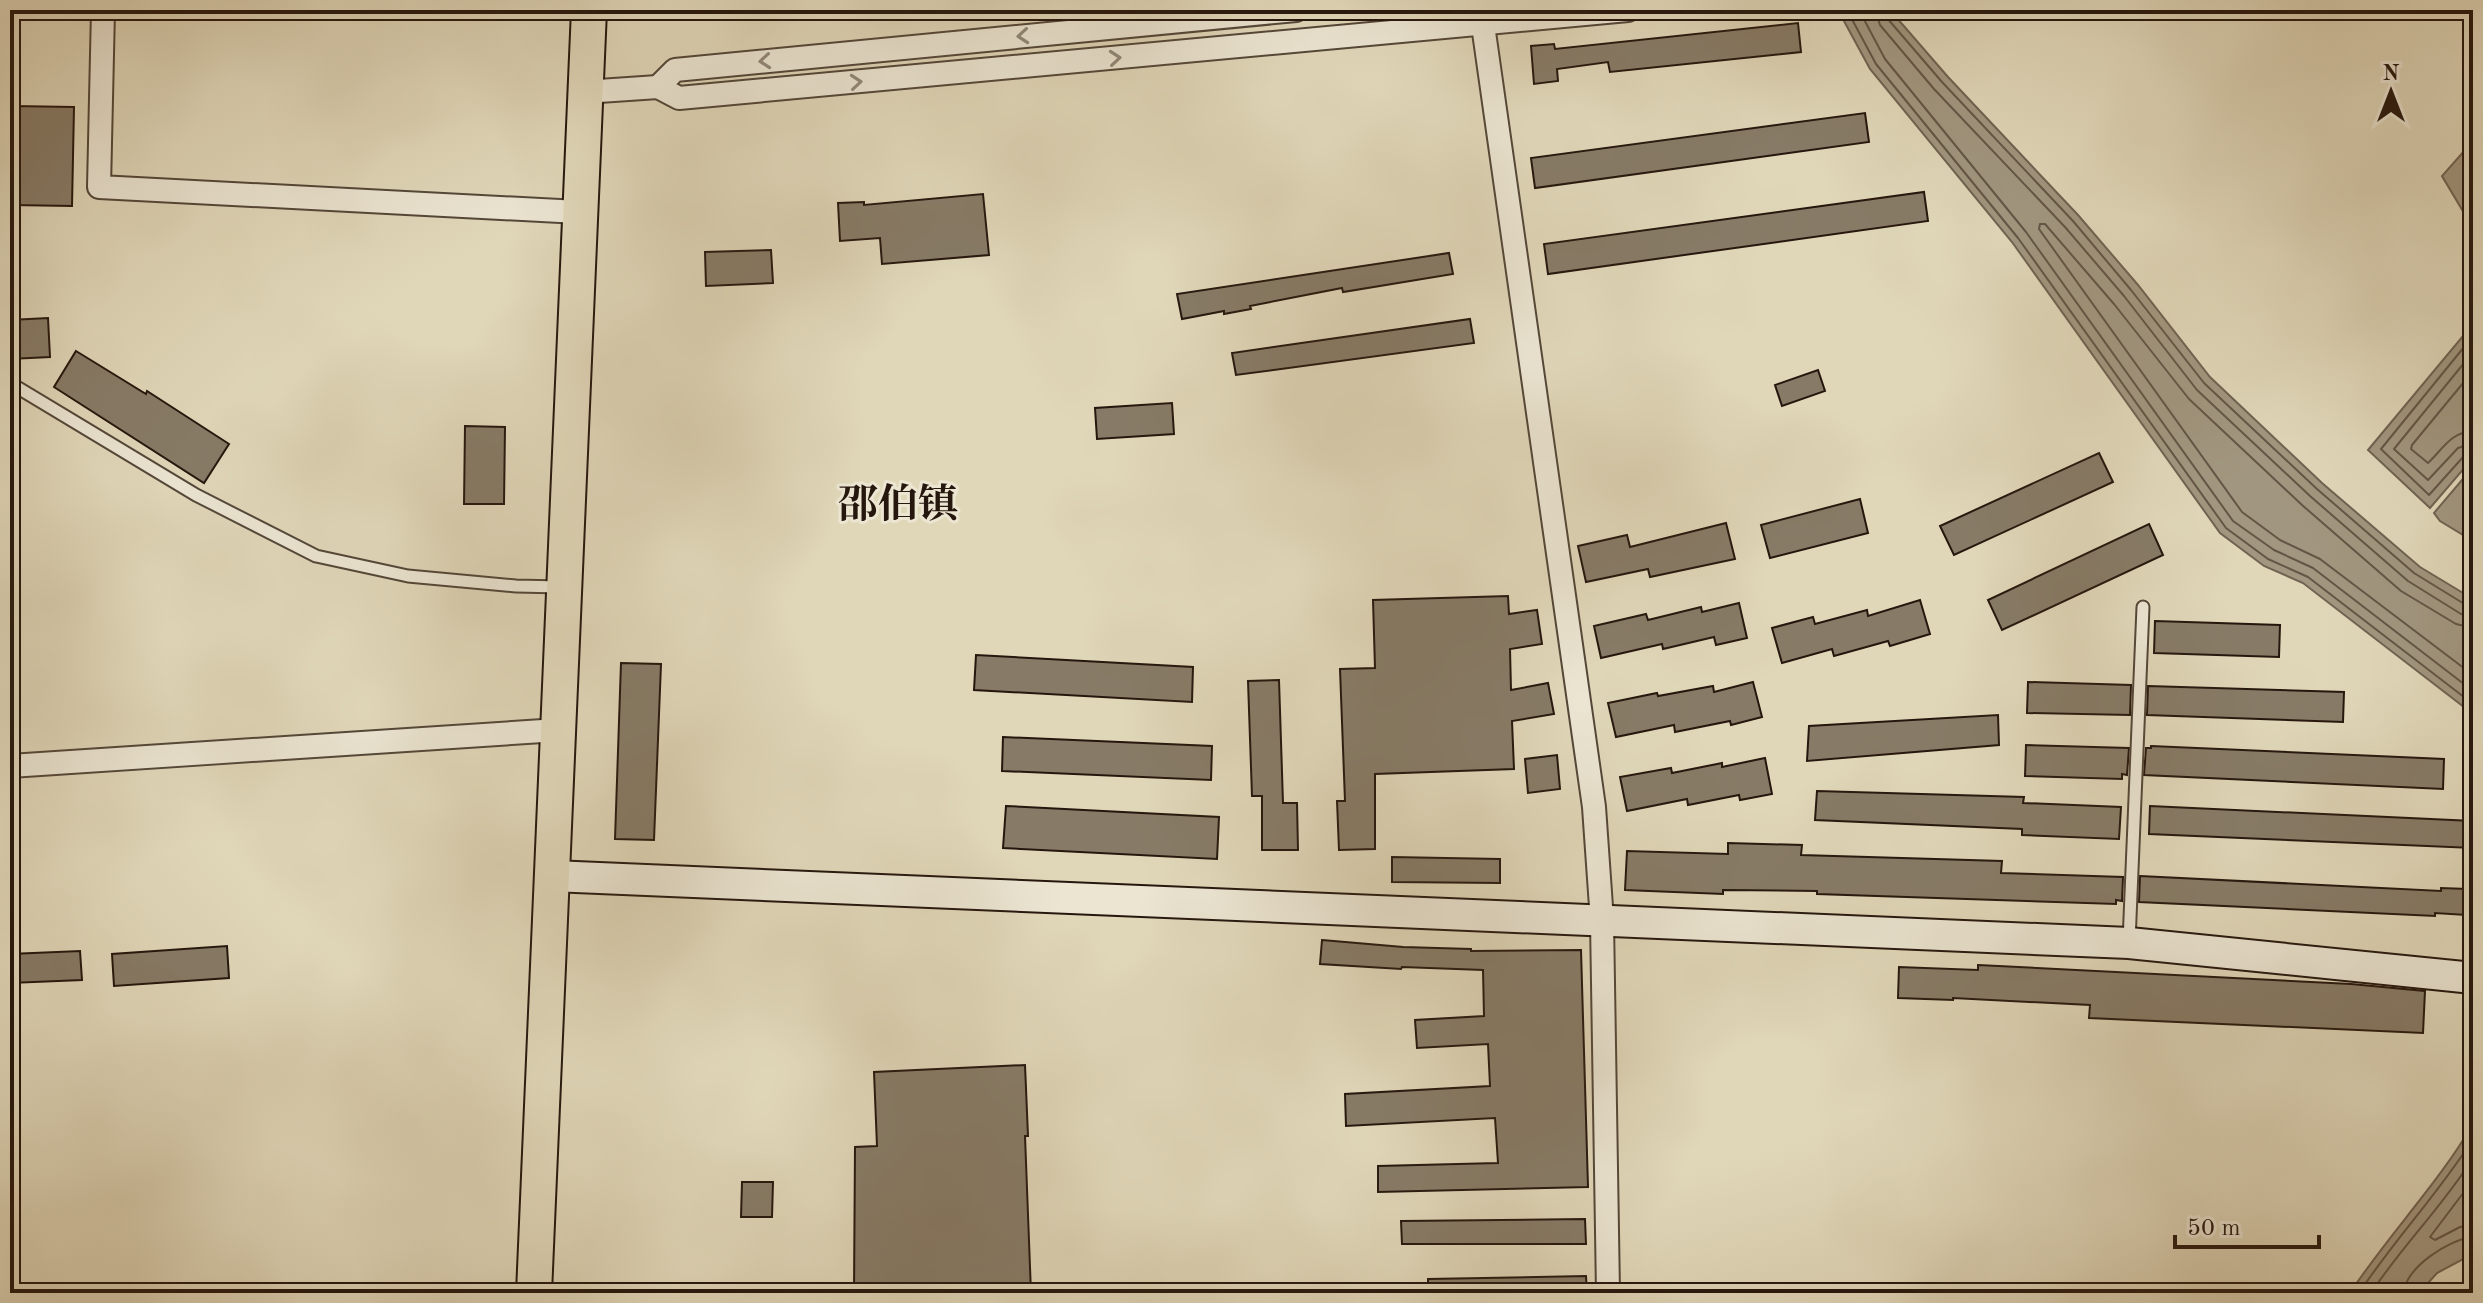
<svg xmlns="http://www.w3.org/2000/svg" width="2483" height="1303" font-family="'Old Standard TT','Noto Serif SC',serif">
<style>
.water{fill:#a1967f;stroke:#706352;stroke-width:2}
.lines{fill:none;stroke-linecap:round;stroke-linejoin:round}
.shore{stroke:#645646;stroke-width:2}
.building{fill:#877b67;stroke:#26170e;stroke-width:2}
.service-casing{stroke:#544739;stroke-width:15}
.minor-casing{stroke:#544739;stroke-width:26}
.secondary-casing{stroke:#26170e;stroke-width:34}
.primary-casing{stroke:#26170e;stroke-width:38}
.service{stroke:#ebe5d2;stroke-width:11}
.minor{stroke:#ebe5d2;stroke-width:22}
.secondary{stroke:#ebe5d2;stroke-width:30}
.primary{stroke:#e0d7b9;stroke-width:34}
.oneway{stroke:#92887a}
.labels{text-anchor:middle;stroke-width:6;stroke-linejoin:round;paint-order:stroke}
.district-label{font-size:40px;font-weight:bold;fill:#26170e;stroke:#ebe5d2}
</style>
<rect width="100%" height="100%" fill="#e0d7b9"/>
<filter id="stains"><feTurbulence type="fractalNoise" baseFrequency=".0025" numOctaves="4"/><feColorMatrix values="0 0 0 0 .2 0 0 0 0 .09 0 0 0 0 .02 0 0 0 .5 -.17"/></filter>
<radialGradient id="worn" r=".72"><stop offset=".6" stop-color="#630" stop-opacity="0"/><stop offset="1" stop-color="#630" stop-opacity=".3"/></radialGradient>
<g class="water">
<path d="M1838,10H1890L1948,77L2078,215L2138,285L2210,377L2322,483L2420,567L2473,599V714L2303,583L2264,566L2220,533L2012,242L1870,69Z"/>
<path d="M2473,141V228L2442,176Z"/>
<path d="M2473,324V458L2430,508L2368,450Z"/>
<path d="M2473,467V541L2440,521L2434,513Z"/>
<path d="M2473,1124V1254L2437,1273L2419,1293H2350C2388,1235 2438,1184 2473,1124Z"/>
</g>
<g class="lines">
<g class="shore">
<path d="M1847,10L1876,64L2018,238L2226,528L2268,559L2308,577L2473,704"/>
<path d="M1859,10L1885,59L2026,232L2233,521L2274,550L2313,568L2473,691"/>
<path d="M1875,10L1880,25L1934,89L2065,227L2124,296L2197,390L2310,496L2408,581L2461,614L2473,616"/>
<path d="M1885,10L1887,18L1942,82L2073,221L2131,290L2204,383L2317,489L2414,573L2466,605L2473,606"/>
<path d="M2473,336L2381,449L2429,495L2464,456L2473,453"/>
<path d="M2473,352L2394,449L2428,480L2458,448L2473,443"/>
<path d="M2473,371L2412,445L2411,449L2428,463C2443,449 2451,432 2473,431"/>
<path d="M2473,628L2456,624L2401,591L2302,505L2189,399L2114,304L2045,224H2040L2039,229L2242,512L2280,540L2320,559L2473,675"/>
<path d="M2473,1180L2430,1237L2435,1240L2460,1227L2473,1225"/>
<path d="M2359,1293C2394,1240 2439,1193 2473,1139"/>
<path d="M2371,1293C2402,1246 2443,1206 2473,1158"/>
<path d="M2404,1293C2405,1268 2449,1239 2473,1237"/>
</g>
</g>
<g class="building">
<path d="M1798,23L1801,52L1610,72L1608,62L1557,69L1558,81L1534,84L1531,46L1554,44L1555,49Z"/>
<path d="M13,106L74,107L72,206L11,205Z"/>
<path d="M1865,113L1869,142L1535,188L1531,158Z"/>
<path d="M1924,192L1928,221L1548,274L1544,244Z"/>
<path d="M983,194L989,255L882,264L880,238L840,241L838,203L864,202V205Z"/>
<path d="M771,250L773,283L706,286L705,252Z"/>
<path d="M1449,253L1453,274L1343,292L1342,288L1250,306L1251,309L1224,314V311L1182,319L1177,294Z"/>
<path d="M48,318L50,357L10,359V320Z"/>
<path d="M1470,319L1474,343L1236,375L1232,353Z"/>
<path d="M76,351L146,394L147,391L229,444L204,483L54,387Z"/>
<path d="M1818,370L1825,391L1782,406L1775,385Z"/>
<path d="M1172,403L1174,434L1097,439L1095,408Z"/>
<path d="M465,426L505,427L504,504H464Z"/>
<path d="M2099,453L2113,482L1954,555L1940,526Z"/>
<path d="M1860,499L1868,533L1770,558L1761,525Z"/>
<path d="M1726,523L1735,559L1650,577L1648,569L1586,582L1578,546L1627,535L1630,547Z"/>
<path d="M2149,524L2163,555L2002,630L1988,600Z"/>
<path d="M1508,596L1509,614L1537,610L1542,644L1510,649L1511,690L1548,683L1554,714L1512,721L1514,769L1375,774V849L1339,850L1337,801H1345L1340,669L1375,668L1373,600Z"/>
<path d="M1920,600L1930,634L1890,646L1888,641L1834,656L1832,649L1782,663L1772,628L1813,617L1815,624L1867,610L1868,616Z"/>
<path d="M1739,603L1747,638L1716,645L1714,637L1663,649L1662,644L1601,658L1594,626L1646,614L1648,620L1701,607L1702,612Z"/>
<path d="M2155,621L2280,625L2279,657L2154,653Z"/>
<path d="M976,655L1193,667L1192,702L974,690Z"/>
<path d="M621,663L661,664L654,840L615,839Z"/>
<path d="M1279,680L1283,803H1297L1298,850H1262V796H1252L1248,681Z"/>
<path d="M1753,682L1762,717L1731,725L1730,721L1675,732L1674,725L1616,737L1608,703L1657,693L1658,696L1713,686L1714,692Z"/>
<path d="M2028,682L2131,685L2130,715L2027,713Z"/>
<path d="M2148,686L2344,692L2343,722L2147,715Z"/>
<path d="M1998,715L1999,745L1807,761L1809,726Z"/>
<path d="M1003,737L1212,746L1211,780L1002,771Z"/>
<path d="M2026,745L2129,748L2127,775L2122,774V779L2025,776Z"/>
<path d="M2151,746L2444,759L2443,789L2144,775L2146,748H2151Z"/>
<path d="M1557,755L1560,789L1528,793L1525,759Z"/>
<path d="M1765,758L1772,794L1740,800L1739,795L1688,805L1687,799L1627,811L1620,777L1671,768L1672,773L1722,763V767Z"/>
<path d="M1817,791L2024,797L2023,803L2121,807L2119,839L2022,835V829L1815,820Z"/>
<path d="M1006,806L1219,817L1217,859L1003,848Z"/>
<path d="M2150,806L2473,821V848L2149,834Z"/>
<path d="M1728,843L1802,845L1801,855L2002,861L2001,873L2123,877L2122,901L2116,900V904L1817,894V891L1723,890V894L1625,890L1627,851L1728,854Z"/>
<path d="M1392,857L1500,859V883L1392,882Z"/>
<path d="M2140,876L2441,891V888L2467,889L2466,915L2435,913V916L2139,902Z"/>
<path d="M1322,940L1403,947L1471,949V951L1581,950L1588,1187L1378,1192V1166L1498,1163L1495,1118L1346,1126L1345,1094L1490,1086L1488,1044L1417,1048L1415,1020L1484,1016L1483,970L1402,967L1401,969L1320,964Z"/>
<path d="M227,946L229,978L114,986L112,954Z"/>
<path d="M80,951L82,980L10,983V954Z"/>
<path d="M1978,965L2351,984L2425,991L2423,1033L2089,1018L2090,1005L1953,998V1000L1898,998L1899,967L1978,970Z"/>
<path d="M1025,1065L1028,1136H1025L1031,1293H854L855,1147L877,1146L874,1072Z"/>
<path d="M742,1182H773L772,1217H741Z"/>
<path d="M1585,1219L1586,1244H1402L1401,1221Z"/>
<path d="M1586,1276L1587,1293H1428V1279Z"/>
</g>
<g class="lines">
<g class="service-casing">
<g id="service">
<path d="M10,383L196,495L316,556L408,576L516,586L561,587"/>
<path d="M2129,942L2143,607"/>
</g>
</g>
<g class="minor-casing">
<g id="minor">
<path d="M103,10L99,187L579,212"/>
<path d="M1296,10L675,70L658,87L679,98L1628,10"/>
<path d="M1481,11L1594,807L1602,921L1608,1293"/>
<path d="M584,92L658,87"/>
<path d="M10,766L558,730"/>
</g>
</g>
<g class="secondary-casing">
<path id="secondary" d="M552,876L2129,943L2473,978"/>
</g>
<g class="primary-casing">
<path id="primary" d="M534,1293L589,10"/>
</g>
<use href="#service" class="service"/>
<use href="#minor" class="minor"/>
<use href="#secondary" class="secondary"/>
<use href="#primary" class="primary"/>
</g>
<defs><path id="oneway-chevron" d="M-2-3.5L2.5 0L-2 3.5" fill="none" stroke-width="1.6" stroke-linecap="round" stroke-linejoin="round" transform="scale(2)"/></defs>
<g class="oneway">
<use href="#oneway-chevron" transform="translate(1023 36) rotate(175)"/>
<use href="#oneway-chevron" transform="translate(1115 58) rotate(-5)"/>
<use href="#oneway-chevron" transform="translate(765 61) rotate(175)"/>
<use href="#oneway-chevron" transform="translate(856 82) rotate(-5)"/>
</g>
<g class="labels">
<g class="district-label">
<text x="898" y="517">邵伯镇</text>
</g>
</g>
<rect width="2483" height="1303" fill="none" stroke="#e0d7b9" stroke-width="40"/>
<rect x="12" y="12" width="2459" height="1279" fill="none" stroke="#26170e" stroke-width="4"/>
<rect x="20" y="20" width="2443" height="1263" fill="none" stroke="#26170e" stroke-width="2"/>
<g transform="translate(2391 92)" stroke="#ebe5d2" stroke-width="6" paint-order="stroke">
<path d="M0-6L14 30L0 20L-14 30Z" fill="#26170e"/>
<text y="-12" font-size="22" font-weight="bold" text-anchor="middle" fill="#26170e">N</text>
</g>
<path d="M2175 1235v12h144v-12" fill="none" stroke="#26170e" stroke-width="4"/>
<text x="2187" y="1235" font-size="24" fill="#26170e" stroke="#ebe5d2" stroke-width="6" paint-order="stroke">50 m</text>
<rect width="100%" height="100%" filter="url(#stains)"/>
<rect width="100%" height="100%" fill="url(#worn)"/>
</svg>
